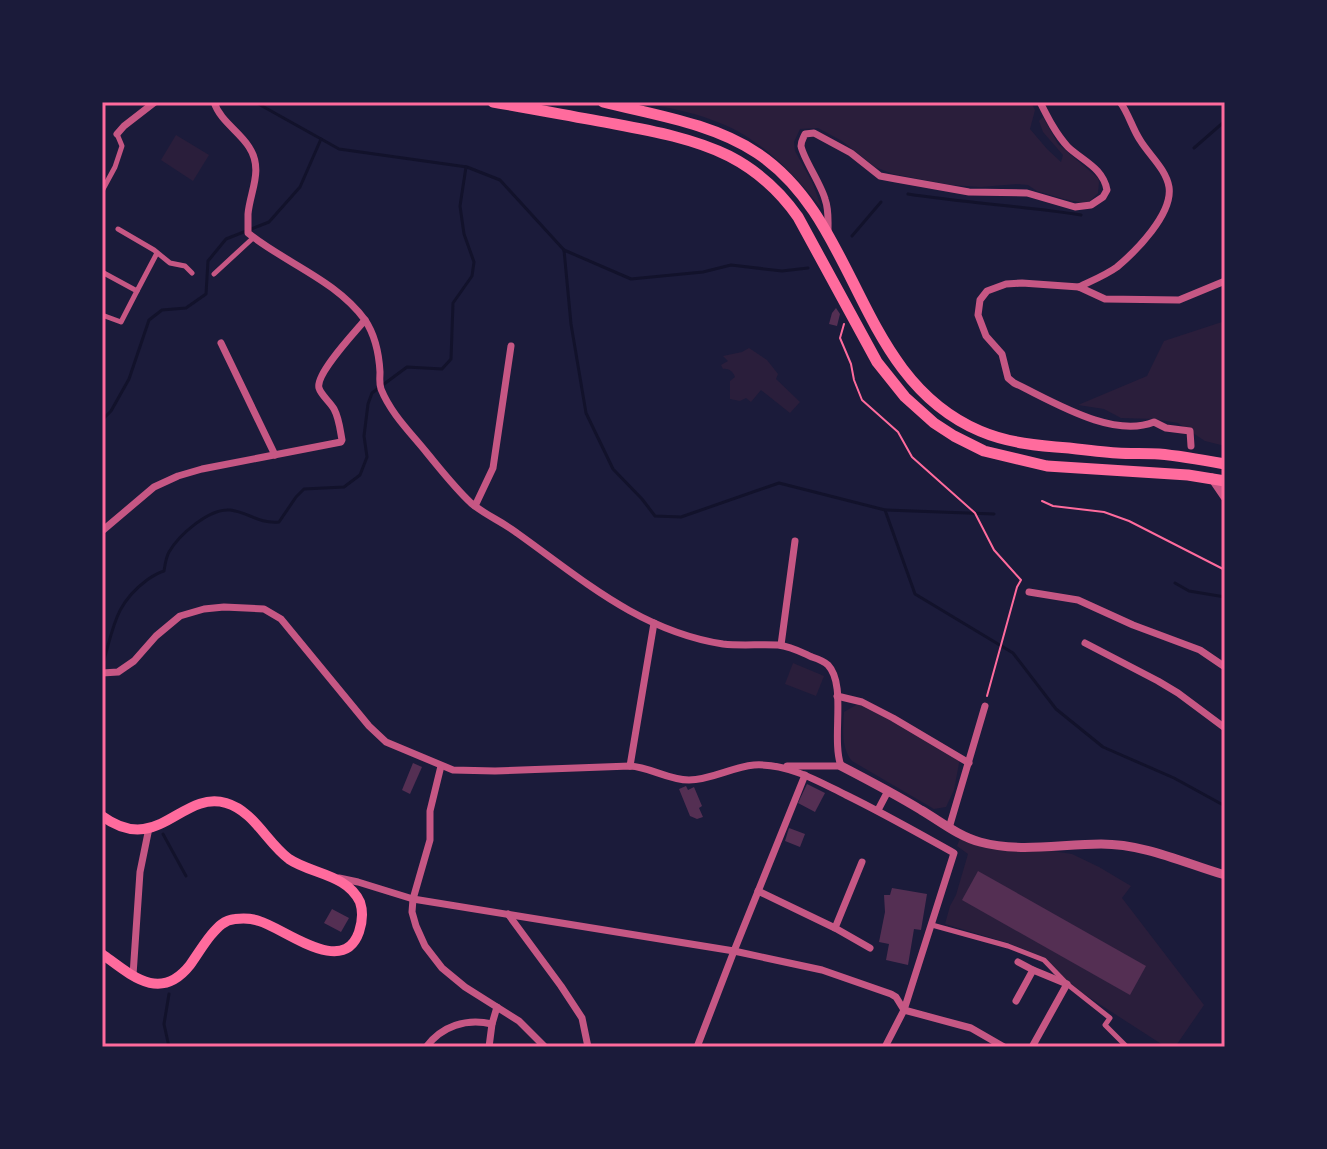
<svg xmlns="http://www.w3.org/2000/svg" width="1327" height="1149" font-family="'PT Serif',serif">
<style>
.green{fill:#2a1e3b}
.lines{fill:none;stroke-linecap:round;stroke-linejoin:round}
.stream{stroke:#12122b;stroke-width:3}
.building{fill:#542f53}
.path{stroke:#ff6b9d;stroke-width:2}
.pedestrian{stroke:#c65784;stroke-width:5}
.minor{stroke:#c65784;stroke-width:7}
.tertiary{stroke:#c65784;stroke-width:9}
.secondary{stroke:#ff6b9d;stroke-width:10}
.trunk{stroke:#ff6b9d;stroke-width:11}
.neatline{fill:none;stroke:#ff6b9d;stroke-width:3}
</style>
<rect width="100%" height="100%" fill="#1b1b3a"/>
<g class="green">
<path d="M639,102H1031L1035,110L1030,129L1047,149L1061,162L1063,155L1043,132L1039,121L1043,117L1058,144L1098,178L1099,182L1098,193L1090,201L1083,203L1064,199L1037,191L1028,185L1017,184L981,187L950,185L893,174L875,167L842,141L818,128L800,129L794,142L795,151L812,182L822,209C792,172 759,136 712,120C689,111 663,107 639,102Z"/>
<path d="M176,135L209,155L193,181L161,160Z"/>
<path d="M1225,321V446L1205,441L1178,423L1154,419L1121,418L1104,409L1078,405L1147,376L1164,341Z"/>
<path d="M749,348L767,360L778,374L776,379L800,402L790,413L761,390L751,402L746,398L740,401L730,399V381L735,377C733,371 728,368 723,369L721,365L728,361L723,356L742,352Z"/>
<path d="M793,663L824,676L816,696L785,684Z"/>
<path d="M858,704L869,708L960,758L954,790L946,807L934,809L852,761C841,748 843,729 844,712Z"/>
<path d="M963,831L1004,847H1026L1072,854L1099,867L1131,886L1122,898L1204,1005L1175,1047H1166L1073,987L1045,958L1008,943L945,924L950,906L956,895L968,854L957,846Z"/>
</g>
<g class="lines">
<g class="stream">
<path d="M255,102L339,149L467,167L500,180L564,250L571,324L586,413L613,469L642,499L655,516L681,517L779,483L885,510L915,594L1013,653L1056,709L1103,747L1174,778L1225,806"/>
<path d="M1194,148L1225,121"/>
<path d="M908,194C966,203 1024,206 1081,215"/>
<path d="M852,236L881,202"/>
<path d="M564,250L631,279L703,272L731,265L782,271L808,268"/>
<path d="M102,420L111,411L129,379L149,320L162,310L186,308L206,294L208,261L226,239L269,222L300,187L321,139"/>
<path d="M886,510L994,514"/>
<path d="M1175,583L1189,591L1225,597"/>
<path d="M104,660C114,625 116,603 147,580C153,576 157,573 164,571C165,565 166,557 169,552C179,535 209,508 230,510C248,512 258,524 279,522L296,497L304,489L344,487L360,475L367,457L364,436L368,404L372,393L407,367L442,369L451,359L453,303L472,276L474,262L464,234L460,206L466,167"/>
<path d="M163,834L186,876"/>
<path d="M169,994L164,1024L169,1047"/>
</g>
</g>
<g class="building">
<path d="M836,308L840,314L837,326L829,324L832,313Z"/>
<path d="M413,763L422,767L410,794L402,790Z"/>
<path d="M807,784L825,793L815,812L798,803Z"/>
<path d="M686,786L688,790L694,787L702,806L699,808L703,817L697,819L690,816L679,789Z"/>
<path d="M789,828L805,834L800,847L785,841Z"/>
<path d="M978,871L1146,966L1130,995L962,900Z"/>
<path d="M892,888L927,894L921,930L914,929L908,965L886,960L889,944L879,942L885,912L884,895H890Z"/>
<path d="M332,909L349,918L341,932L324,923Z"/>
</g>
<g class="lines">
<g class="path">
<path d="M844,324L840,338L851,364L854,380L862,400L898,432L912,457L975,513L994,550L1021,580L1017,587L987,696"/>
<path d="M1042,501L1053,506L1104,512L1129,521L1225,570"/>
</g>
<g class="pedestrian">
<path d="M102,191L115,167L122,146L117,134"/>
<path d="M118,229L154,250L170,263L185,266L192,273"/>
<path d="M102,272L137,291L157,253"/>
<path d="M214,274L253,238"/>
<path d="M102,315L121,322L137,291"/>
<path d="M932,925L1008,946L1044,960L1067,984L1110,1018L1105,1025L1127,1047"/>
</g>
<g class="minor">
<path d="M214,102C220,121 239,131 249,147C264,170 250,191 248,214C248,220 248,227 248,233C285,263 336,280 365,320C375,335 379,354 380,372C380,378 379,383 381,389C391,414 411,433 427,453C441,470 455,488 471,503C485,515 503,522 517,533C583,580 640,631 723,644C741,646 760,644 778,645C790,646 801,652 812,657C818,659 824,661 828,665C847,685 831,738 841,766H787"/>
<path d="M117,134L124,126L155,102"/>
<path d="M828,231C828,220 829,210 825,199C821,184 803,158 801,146C801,141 803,139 805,134L814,133L851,153L880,176L896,179L969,192L1027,193L1075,207L1091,205L1103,197L1107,190C1103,168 1083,161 1068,147C1056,134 1048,118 1040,102"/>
<path d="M1079,287C1091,281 1106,275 1117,267C1136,251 1173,214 1169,187C1166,169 1149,155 1140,140C1132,128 1129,114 1120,102"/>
<path d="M221,343L275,455"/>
<path d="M1191,446L1190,431L1166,428L1154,422C1112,439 1052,401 1014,383L1008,378L1002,354L986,336L978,315L980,300L987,291L1006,284L1022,283L1079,287L1105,299L1179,300L1225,281"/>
<path d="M475,506L493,468L511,346"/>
<path d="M102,531L154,487L178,476L202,469L341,442L342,440C340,429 339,418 334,409C330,402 321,395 319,388C315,374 356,331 365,320"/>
<path d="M1029,592L1078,600L1133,625L1200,650L1225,667"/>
<path d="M1085,643L1158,681L1178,693L1225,728"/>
<path d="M781,645L795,541"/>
<path d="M102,673L118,672L134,661L156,636L180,616L204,609L224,607L264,609L281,619L369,726L386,742L453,770L495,771L630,766C650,767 668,780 689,780C711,780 732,767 754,765C787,763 818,781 846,795C883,813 918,833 954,853L904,1010L885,1047"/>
<path d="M837,696L862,702L893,718L969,763"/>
<path d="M441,766L430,811V840L413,899L412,912L416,926L425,946L442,968L465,987L519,1021L545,1047"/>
<path d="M630,766L654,623"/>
<path d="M878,810L888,791"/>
<path d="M949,828L985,706"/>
<path d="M339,878L358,882L413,899L734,951L822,970L891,994L896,997L904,1010L971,1028L1004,1047"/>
<path d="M758,891L835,928L870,948"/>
<path d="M508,914L561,986L582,1018L588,1047"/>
<path d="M835,928L862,862"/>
<path d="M1018,962L1033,970"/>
<path d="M133,975L140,872L149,828"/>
<path d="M1016,1001L1033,970L1067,984L1032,1047"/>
<path d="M426,1047C442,1026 466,1018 492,1024"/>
<path d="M489,1047L492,1024L497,1007"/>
<path d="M697,1047L734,951L805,775"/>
</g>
<g class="tertiary">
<path d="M1212,478L1225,497"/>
<path d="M841,766C868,780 895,794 921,810C940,821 958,836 980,842C1020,853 1060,844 1101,844C1145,844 1184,863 1225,875"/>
</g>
<path class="secondary" d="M102,816C158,857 181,790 226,803C254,811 267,843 289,859C311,874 347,874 360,902C363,911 362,923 359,932C343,978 284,928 259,921C251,918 243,918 235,919C224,920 218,927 211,935C203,945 197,955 190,965C160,1003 131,975 102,954"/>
<g class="trunk">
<path d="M493,102C534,109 575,117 615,124C653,131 695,139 729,156C758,171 780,191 798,217L877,362L905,397L934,423L954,436L984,451L1047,466L1188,475L1225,481"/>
<path d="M603,102C654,115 712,123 757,153C860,221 856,378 980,431C1008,443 1039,446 1069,448C1085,450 1101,452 1117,453C1131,454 1145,453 1159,454C1181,456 1203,460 1225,464"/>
</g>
</g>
<rect width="1327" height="1149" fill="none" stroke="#1b1b3a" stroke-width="208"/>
<rect x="104" y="104" width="1119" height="941" class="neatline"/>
</svg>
